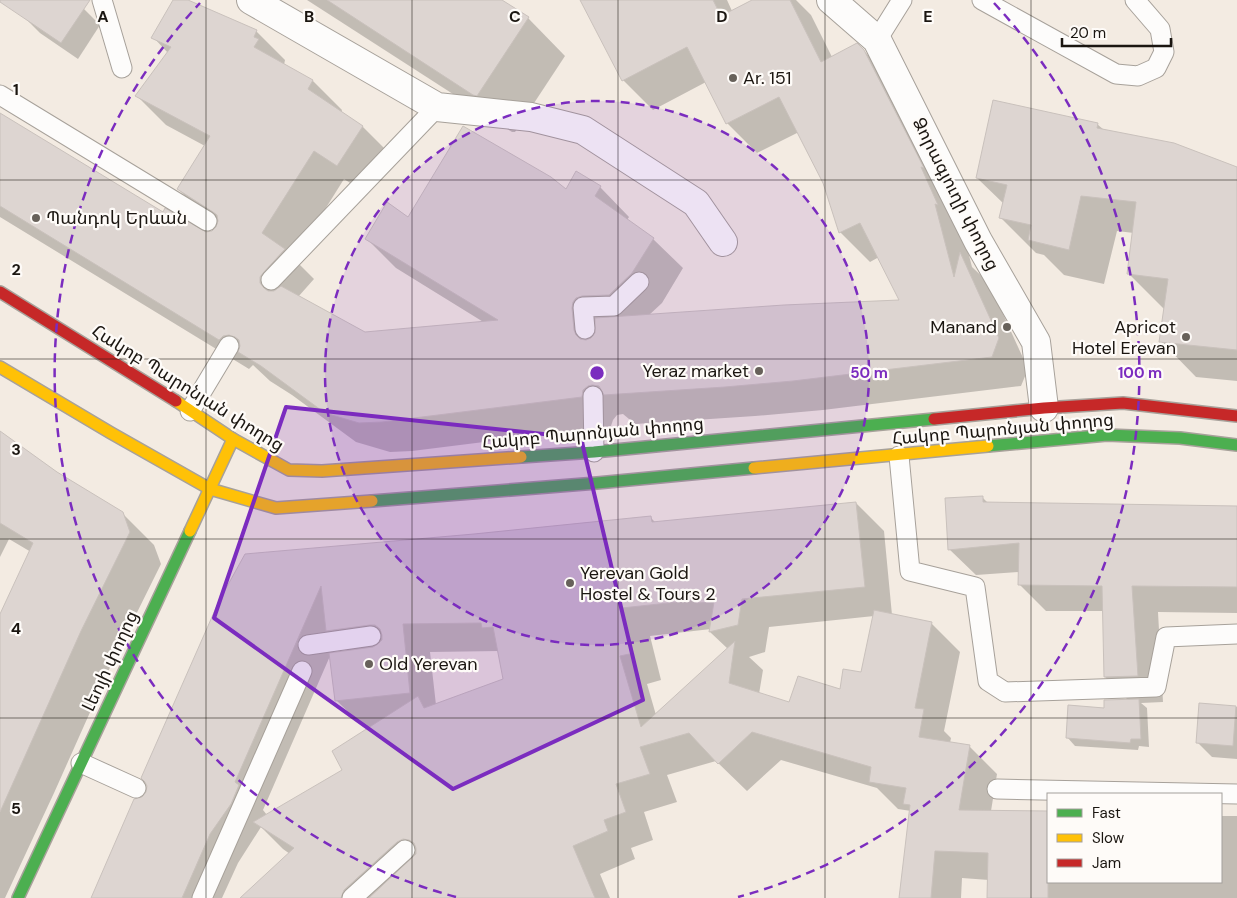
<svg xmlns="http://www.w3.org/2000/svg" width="1237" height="898" font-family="'DM Sans','Noto Sans Armenian',sans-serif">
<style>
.shadow{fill:#0003;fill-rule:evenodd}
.building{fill:#ddd5d1;stroke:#c9c1bc}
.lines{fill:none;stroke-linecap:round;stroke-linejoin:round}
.lane-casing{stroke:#a7a19a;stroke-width:21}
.street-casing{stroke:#a7a19a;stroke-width:30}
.fast-casing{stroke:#a7a19a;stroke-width:14}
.slow-casing{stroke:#a7a19a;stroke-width:14}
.jam-casing{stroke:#a7a19a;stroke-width:14}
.lane{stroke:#fdfcfb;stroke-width:19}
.street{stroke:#fdfcfb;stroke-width:28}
.fast{stroke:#4caf50;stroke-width:11}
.slow{stroke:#ffc107;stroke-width:11}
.jam{stroke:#c62828;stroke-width:11}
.marked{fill:#7b2cbf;fill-opacity:0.2;stroke:#7b2cbf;stroke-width:4;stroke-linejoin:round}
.grid{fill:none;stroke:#1b1611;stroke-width:1;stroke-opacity:0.55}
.ring{fill:none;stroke:#7b2cbf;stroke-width:2.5;stroke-dasharray:9 6}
.poi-dot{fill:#67615a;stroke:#fefbf8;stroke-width:2}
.labels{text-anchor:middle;stroke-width:4.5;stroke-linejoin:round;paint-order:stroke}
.poi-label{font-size:18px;fill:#1b1611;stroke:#fefbf8;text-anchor:start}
.street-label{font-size:18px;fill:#1b1611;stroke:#fefbf8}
.grid-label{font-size:16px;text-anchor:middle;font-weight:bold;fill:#1b1611;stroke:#fefbf8;stroke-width:4.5;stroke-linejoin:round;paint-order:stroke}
.centre{fill:#7b2cbf;stroke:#fefbf8;stroke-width:2.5}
.ring-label{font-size:15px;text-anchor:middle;font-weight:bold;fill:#7b2cbf;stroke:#fefbf8;stroke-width:4.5;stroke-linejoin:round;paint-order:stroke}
</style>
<rect width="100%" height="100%" fill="#f3ebe2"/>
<g class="shadow">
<path d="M35,0H71L84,9L100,25L78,59L40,33L24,17Z"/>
<path d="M175,0H185L256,31L285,60L284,65L313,81L342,110L341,113L362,126L392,156L367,194L344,179L294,259L314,279L298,297L365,333L485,323L396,268L367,239L409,218L566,191L600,187L629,217L627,220L653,239L683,268L662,303L648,316L901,301L879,257L870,262L840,232L825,182L799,132L757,153L727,123L706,82L653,110L623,80L581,0H727L732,11L754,0H796L811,15L832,57L864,51L894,81L960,220L972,267L989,283L1028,369L1021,386L823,410L755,416L635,424L623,414L617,415L613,420L611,426L412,451L390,452L356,442L292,395L270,381L253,365L249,369L0,217V114L163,214L207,234L213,232L218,226L208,219L178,189L205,146L166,125L137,96L168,53L153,37Z"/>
<path d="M307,0H500L528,18L565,56L515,132H512Z"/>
<path d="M1097,124L1104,130L1237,168V381L1196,377L1161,341L1164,309L1129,274L1134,233L1117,231L1104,284L1064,275L1044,255L1036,253L1001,218L1004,204L977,178Z"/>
<path d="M0,434L56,473L122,513L154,545L161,564L112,663L54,793L5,898H0V616L31,552L9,539L0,557Z"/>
<path d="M982,497L989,504L1237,507V613L1158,612L1163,702L1141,703L1147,708L1149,747L1139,746L1138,750L1075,746L1067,737L1106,709L1128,700L1105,677L1103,611H1046L1019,584V572L976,575L949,549Z"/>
<path d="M856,503L884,531L892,615L932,624L960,652L944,731L951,738L950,743L969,746L997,774L991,811L1048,812V882H1221V816H1237V898H988L989,880L962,878L961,898H900L911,811L898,809L877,788L781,760L747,791L716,761L667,775L677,802L644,812L653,840L631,848L635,859L600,874L610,898H241L290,854L283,849L261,827L238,863L222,898H93L143,799L148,793L220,601L474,536L650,517L656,523ZM874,616L862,673L841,691L790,704L759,694L763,670L749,657L765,652L769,627ZM711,629L710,632L728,649L656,715L647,684L661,680L650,636ZM337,640L349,652L331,654ZM499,651L505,680L436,705L430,652ZM330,656L336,700L365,728H370L343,771L267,815L263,810Z"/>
<path d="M1200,705L1237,707V759L1212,757L1197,742Z"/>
</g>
<g class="building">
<path d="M0,0H90L61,43L0,2Z"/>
<path d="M173,0H188L257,30L254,37L259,39L254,47L313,80L308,89L363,126L337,166L314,151L262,233L285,249L263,273L260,277V283L264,288L268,291H274L281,286L365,332L498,320L365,239L387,202L408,217L463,126L551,177L566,189L576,171L601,186L595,196L654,238L632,273L609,295L582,296L576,298L573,302L572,308L574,330L576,335L580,339L586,340L591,338L595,333V318L784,305L899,300L860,223L839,233L823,183L779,97L726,124L687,47L622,81L580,0H713L721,16L752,0H790L821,62L857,43L864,50L924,168L921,167L938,205L935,204L954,277L960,252L999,338L992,357L793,381L725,387L604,395L599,386L592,385L588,386L583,390L582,397L382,422L359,423L325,413L261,366L238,352L240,346L239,340L235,337L229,335L223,336L219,340L0,206V113L163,212L165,208L206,232L212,231L216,227L218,221L217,215L213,212L177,189L210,136L135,96L171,47L151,38Z"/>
<path d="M327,0H502L529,17L477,96L473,95Z"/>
<path d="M993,100L1098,123L1097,128L1174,143L1237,167V350L1159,342L1168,279L1127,274L1136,202L1081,196L1069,250L1028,240L1031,225L999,218L1007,185L976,178Z"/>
<path d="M0,431L57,472L123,512L130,532L81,631L0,812V614L33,543L0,523Z"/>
<path d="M983,496V502L1237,506V587L1132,586L1138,676L1104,677L1102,586L1018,585L1019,543L948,550L945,498Z"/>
<path d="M856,502L865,587L742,599L738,625L709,632L714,602L696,603V600L622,608L634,653L620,656L641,727L735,641L729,683L789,702L798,676L840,689L843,669L861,672L874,610L932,622L915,708L924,709L919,737L970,745L959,810L1048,811V898H987L988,853L935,851L931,898H899L910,805L903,804L906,788L869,782L871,767L752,732L718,764L689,733L640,747L650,774L616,784L626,812L604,820L608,831L573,846L595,898H369L416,854V848L414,843L409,840L403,839L397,842L344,890L341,898H240L294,848L253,822L342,770L332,751L418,696L424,708L503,679L493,627L482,628L481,623L403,624L410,693L335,701L329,653L373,647L378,644L382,640V635L380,629L375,625H370L326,631L321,586L235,782L239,785L231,804L210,834L182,898H91L134,799L142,797L146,792L147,786L145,782L141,778L219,601L245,554L474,534L651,516L652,522Z"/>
<path d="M1139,699L1141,739H1131L1130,743L1066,738L1068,705L1104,708V700Z"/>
<path d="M1199,703L1236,706L1233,746L1196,743Z"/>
</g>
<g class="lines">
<g class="lane-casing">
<g id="lane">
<path d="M102,0L122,68"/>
<path d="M982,0L1116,74L1138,76L1156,68L1164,52L1160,29L1135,0"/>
<path d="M877,40L902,0"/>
<path d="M0,95L207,221"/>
<path d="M271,280L437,107"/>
<path d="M585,329L583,307L614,306L639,282"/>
<path d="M593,396L594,452"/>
<path d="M190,411L229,346"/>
<path d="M899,456L910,571L975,587L988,681L1005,692L1156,687L1166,637L1237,634"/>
<path d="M308,645L371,636"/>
<path d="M81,763L136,788"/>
<path d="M997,789L1237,794"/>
<path d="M202,898L302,671"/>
<path d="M352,898L405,850"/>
</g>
</g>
<g class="street-casing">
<g id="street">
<path d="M251,0L437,107L531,117L583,130L696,203L723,242"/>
<path d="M831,0L877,40L978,241L1036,342L1044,408"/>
</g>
</g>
<g class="fast-casing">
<g id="fast">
<path d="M988,446L1107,435L1180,438L1237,445"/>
<path d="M521,457L594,452L934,419"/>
<path d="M372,501L597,483L754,468"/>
<path d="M18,898L190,531"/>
</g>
</g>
<g class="slow-casing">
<g id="slow">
<path d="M0,367L111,433L210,489L276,508L372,501"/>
<path d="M176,401L233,439L289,470L322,471L521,457"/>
<path d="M754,468L988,446"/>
<path d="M190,531L233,439"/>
</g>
</g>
<g class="jam-casing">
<g id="jam">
<path d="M0,292L176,401"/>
<path d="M934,419L1044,408L1123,403L1237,416"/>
</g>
</g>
<use href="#lane" class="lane"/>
<use href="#street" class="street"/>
<use href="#fast" class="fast"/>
<use href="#slow" class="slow"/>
<use href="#jam" class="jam"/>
</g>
<path class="marked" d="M286,407L581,438L643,700L453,789L214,618Z"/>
<path class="grid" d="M206,0V898M412,0V898M618,0V898M825,0V898M1031,0V898M0,180H1237M0,359H1237M0,539H1237M0,718H1237"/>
<circle cx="597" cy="373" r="272" fill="#7b2cbf" fill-opacity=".12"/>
<g class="ring">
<circle cx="597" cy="373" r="272"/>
<path d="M456 897A543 543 0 0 1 200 3M994 3A543 543 0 0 1 738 897"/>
</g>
<g class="poi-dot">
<circle cx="733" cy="78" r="5"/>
<circle cx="36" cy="218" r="5"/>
<circle cx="1007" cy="327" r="5"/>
<circle cx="1186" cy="337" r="5"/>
<circle cx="759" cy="371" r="5"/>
<circle cx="570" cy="583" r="5"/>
<circle cx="369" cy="664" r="5"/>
</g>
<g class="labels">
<g class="poi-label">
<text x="743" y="84">Ar. 151</text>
<text x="46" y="224">Պանդոկ Երևան</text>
<text x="997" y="333" text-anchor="end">Manand</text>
<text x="1176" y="333" text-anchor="end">Apricot<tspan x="1176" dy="21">Hotel Erevan</tspan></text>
<text x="749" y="377" text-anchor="end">Yeraz market</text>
<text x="580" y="579">Yerevan Gold<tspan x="580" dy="21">Hostel &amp; Tours 2</tspan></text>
<text x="379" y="670">Old Yerevan</text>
</g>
<g class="street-label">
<text transform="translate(956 194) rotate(63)" y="6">Ձորագյուղի փողոց</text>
<text transform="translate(188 388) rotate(32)" y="6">Հակոբ Պարոնյան փողոց</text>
<text transform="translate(1003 429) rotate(-5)" y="6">Հակոբ Պարոնյան փողոց</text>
<text transform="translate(593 433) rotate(-5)" y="6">Հակոբ Պարոնյան փողոց</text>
<text transform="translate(110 661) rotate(-65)" y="6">Լեոյի փողոց</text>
</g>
</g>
<g class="grid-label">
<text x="103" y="22">A</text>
<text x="309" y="22">B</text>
<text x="515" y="22">C</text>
<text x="722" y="22">D</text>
<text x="928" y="22">E</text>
<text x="16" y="95">1</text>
<text x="16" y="275">2</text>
<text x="16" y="455">3</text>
<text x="16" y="634">4</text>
<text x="16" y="814">5</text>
</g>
<circle cx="597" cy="373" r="8" class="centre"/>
<g class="ring-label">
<text x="869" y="378">50 m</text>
<text x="1140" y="378">100 m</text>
</g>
<rect x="1047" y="793" width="175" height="90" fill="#fefbf8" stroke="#a39f9c"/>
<rect x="1057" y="809" width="25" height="8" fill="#4caf50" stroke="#a39f9c"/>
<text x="1092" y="818" font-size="15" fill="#1b1611">Fast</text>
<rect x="1057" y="834" width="25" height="8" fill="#ffc107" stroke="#a39f9c"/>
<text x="1092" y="843" font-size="15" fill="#1b1611">Slow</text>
<rect x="1057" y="859" width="25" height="8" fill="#c62828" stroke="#a39f9c"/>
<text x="1092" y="868" font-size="15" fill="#1b1611">Jam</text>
<path d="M1062 38v8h109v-8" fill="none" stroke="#1b1611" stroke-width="2.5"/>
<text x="1070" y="38" font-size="15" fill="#1b1611" stroke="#fefbf8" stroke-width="4" paint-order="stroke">20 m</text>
</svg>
